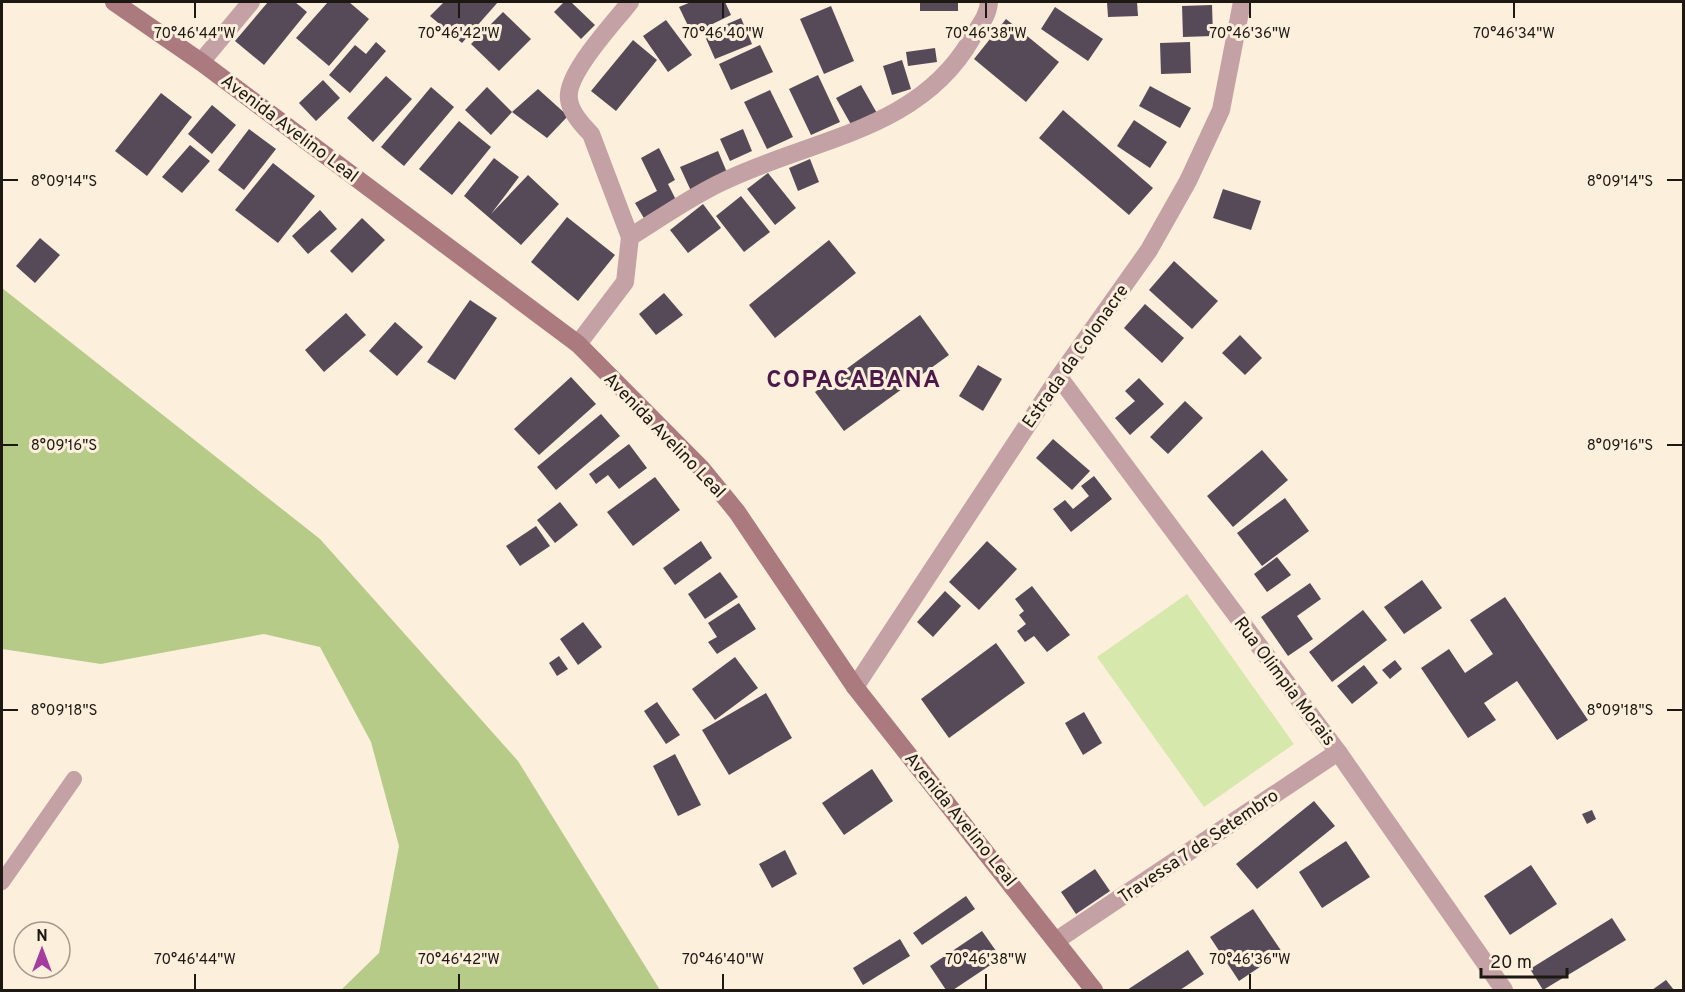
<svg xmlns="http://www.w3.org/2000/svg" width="1685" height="992" font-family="Overpass,sans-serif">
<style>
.green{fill:#d6e8ac}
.forest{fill:#b7cb89}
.building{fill:#564a58}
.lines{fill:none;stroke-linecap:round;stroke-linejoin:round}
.lane{stroke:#c3a1a4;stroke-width:16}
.street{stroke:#c3a1a4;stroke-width:18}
.secondary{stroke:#aa7a7f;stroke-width:18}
.ticks{fill:none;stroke:#1d1812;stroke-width:2}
.labels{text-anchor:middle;stroke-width:6;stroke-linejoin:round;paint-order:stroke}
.street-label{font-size:18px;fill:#1d1812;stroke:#fcefdc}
.district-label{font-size:24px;font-weight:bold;letter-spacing:1.5px;fill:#4c1a4a;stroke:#fcefdc}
.ticks-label{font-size:15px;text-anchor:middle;fill:#1d1812;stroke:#fcefdc;stroke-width:6;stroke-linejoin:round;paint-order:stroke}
</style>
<rect width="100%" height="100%" fill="#fcefdc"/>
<path class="green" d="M1187,594L1294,744L1204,807L1097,657Z"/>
<path class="forest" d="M2,288L320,539L518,761L660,990H341L379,953L399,846L371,742L320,647L264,634L101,664L2,649Z"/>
<g class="building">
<path d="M268,2H295L307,12L264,65L235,41Z"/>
<path d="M328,2H349L369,19L329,66L296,38Z"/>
<path d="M444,2H498L462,43L430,16Z"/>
<path d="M564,2H571L595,25L581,39L554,12Z"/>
<path d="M691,2H725L731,15L692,34L679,7Z"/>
<rect x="920" y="2" width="38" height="9"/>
<path d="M1107,2H1137L1138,16L1108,17Z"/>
<path d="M1212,5L1213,36L1183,37L1182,6Z"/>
<path d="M831,6L854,61L824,74L800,19Z"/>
<path d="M1055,7L1103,39L1088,61L1041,29Z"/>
<path d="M503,12L531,39L499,71L471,44Z"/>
<path d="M741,18L752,44L715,59L704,34Z"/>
<path d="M1006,19L1059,62L1026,102L974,59Z"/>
<path d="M666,20L692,55L668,72L643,36Z"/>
<path d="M633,40L657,60L616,111L591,91Z"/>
<path d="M376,42L386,51L350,93L329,75L355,45L366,54Z"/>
<path d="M1190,42L1191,73L1161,74L1160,43Z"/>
<path d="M760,45L773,72L731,90L719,64Z"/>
<path d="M935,48L937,62L908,66L906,52Z"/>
<path d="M902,60L911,89L892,95L883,66Z"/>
<path d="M818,75L840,122L811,135L789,89Z"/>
<path d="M386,76L412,99L373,142L347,118Z"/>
<path d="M323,80L340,98L316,121L299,103Z"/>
<path d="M861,85L878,115L853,128L836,98Z"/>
<path d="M1150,86L1191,108L1180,128L1139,106Z"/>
<path d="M431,87L454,107L404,166L381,147Z"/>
<path d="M487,87L512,112L491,135L465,110Z"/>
<path d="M538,89L568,116L547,138L512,112Z"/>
<path d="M770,90L793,137L767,149L744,102Z"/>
<path d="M161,93L192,117L147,176L115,151Z"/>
<path d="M212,105L236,125L212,154L188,134Z"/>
<path d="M1063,110L1153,188L1129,215L1039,138Z"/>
<path d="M1134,120L1167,142L1150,168L1117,146Z"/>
<path d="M459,121L491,147L452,195L419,169Z"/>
<path d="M249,129L276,149L244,190L218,170Z"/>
<path d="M743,129L752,151L730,161L720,139Z"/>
<path d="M190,145L210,161L182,193L162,177Z"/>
<path d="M659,148L675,180L668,184L677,202L645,220L635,203L657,191L641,158Z"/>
<path d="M718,151L728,175L691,191L680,167Z"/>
<path d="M494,158L519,177L491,214L528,175L559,204L521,245L464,196Z"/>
<path d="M810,159L819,182L798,191L789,168Z"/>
<path d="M273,163L315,196L278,243L235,210Z"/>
<path d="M768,173L796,208L775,225L747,189Z"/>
<path d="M1223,189L1261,201L1251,230L1213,218Z"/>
<path d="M741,196L770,232L744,252L716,216Z"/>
<path d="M703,204L721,228L688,253L670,230Z"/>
<path d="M320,210L337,229L308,254L292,236Z"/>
<path d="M567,217L615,255L578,301L531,262Z"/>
<path d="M362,218L385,240L352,273L330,251Z"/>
<path d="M40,238L60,255L35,283L16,266Z"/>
<path d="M829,240L856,273L775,338L749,305Z"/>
<path d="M1174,261L1218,301L1192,329L1149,290Z"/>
<path d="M664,293L683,315L656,335L639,314Z"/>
<path d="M470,300L497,318L455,380L427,362Z"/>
<path d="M1145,304L1184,338L1162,363L1124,328Z"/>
<path d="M346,313L366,335L324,372L305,350Z"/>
<path d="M920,315L949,355L844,431L815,392Z"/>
<path d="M395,322L423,347L397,376L369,351Z"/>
<path d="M1240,335L1262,358L1245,375L1222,353Z"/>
<path d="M978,365L1002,379L983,411L959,396Z"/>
<path d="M571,377L596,404L539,455L514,429Z"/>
<path d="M1139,378L1164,404L1130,435L1115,418L1135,401L1125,391Z"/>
<path d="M1185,401L1203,418L1168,454L1150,437Z"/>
<path d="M601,414L620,436L556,490L537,467Z"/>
<path d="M1053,439L1090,471L1072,490L1036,458Z"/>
<path d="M629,444L647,468L619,489L608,475L596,484L589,474Z"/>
<path d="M1262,450L1288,480L1233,527L1207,496Z"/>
<path d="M1094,476L1112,499L1071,532L1053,509L1065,500L1073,509L1089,496L1081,486Z"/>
<path d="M655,477L680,510L633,546L607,512Z"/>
<path d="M1285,498L1309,531L1262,566L1237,533Z"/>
<path d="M560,502L578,525L555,543L537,520Z"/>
<path d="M536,526L550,546L520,566L506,546Z"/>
<path d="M701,541L712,558L675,585L663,568Z"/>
<path d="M987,541L1017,569L979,610L949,582Z"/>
<path d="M1277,557L1291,575L1267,592L1254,574Z"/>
<path d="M720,572L738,597L705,619L688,594Z"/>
<path d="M1422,580L1442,608L1404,634L1384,607Z"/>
<path d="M1310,583L1321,599L1297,616L1313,639L1288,656L1261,617Z"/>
<path d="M1032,586L1070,635L1047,652L1034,636L1025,642L1017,631L1026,624L1019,615L1024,611L1015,599Z"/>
<path d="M945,591L961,606L933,637L917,622Z"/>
<path d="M1505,597L1588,720L1557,740L1517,681L1484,703L1496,720L1468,738L1421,668L1449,649L1465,673L1493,654L1470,620Z"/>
<path d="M739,603L756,629L717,654L708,642L717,637L708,623Z"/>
<path d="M1363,610L1387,640L1332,682L1309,652Z"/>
<path d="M583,622L602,647L578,665L560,639Z"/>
<path d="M996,643L1025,683L949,738L921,699Z"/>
<path d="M559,656L568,669L557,676L549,663Z"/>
<path d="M735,657L758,688L715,720L692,689Z"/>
<path d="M1395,660L1402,669L1390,679L1382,670Z"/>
<path d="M1364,665L1378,683L1352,704L1337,686Z"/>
<path d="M766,693L792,738L729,775L702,730Z"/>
<path d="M657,702L680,735L666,744L644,711Z"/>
<path d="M1084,712L1102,743L1083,755L1065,723Z"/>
<path d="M675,754L701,805L678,816L653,766Z"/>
<path d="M872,769L893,801L844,835L822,803Z"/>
<path d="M1314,801L1335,826L1257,889L1236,864Z"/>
<path d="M1592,810L1596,819L1587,824L1582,814Z"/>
<path d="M1346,841L1370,877L1322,908L1299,872Z"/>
<path d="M785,850L797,874L772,888L759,864Z"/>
<path d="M1531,865L1557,904L1510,935L1484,896Z"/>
<path d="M1095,869L1110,891L1076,914L1061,892Z"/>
<path d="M966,896L975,909L922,945L913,933Z"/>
<path d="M1253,909L1282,952L1239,981L1210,937Z"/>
<path d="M1612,918L1626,940L1543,990L1530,969Z"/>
<path d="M982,931L1001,958L953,990H946L930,966Z"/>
<path d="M900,939L910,956L863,985L853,968Z"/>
<path d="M1188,950L1204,974L1180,990H1127Z"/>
<path d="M1666,980L1674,990H1652Z"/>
</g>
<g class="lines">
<path class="lane" d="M2,882L74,779"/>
<g class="street">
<path d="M201,62L251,2"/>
<path d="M630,237L591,134C582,125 570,112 569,99C565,74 615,22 630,2"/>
<path d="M578,344L625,282L630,237C659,219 689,198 720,183C808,139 919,132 972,38C979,26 988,16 989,2"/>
<path d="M1059,377L1338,752L1504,990"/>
<path d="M855,687L1059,377L1149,250L1188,181L1221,110L1242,2"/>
<path d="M1057,940L1338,752"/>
</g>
<path class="secondary" d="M114,2L201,62L578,344L701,468L737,512L855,687L1094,990"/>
</g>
<path class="ticks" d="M195,3V18M459,3V18M723,3V18M986,3V18M1250,3V18M1514,3V18M3,180H18M1667,180H1682M3,445H18M1667,445H1682M3,710H18M1667,710H1682M195,974V989M459,974V989M723,974V989M986,974V989M1250,974V989"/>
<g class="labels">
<g class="street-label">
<text transform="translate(290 128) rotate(37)" y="6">Avenida Avelino Leal</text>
<text transform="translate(1075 356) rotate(-55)" y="6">Estrada da Colonacre</text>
<text transform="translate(665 435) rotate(46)" y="6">Avenida Avelino Leal</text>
<text transform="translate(1285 681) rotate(53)" y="6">Rua Olimpia Morais</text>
<text transform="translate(961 819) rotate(51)" y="6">Avenida Avelino Leal</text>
<text transform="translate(1198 846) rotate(-34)" y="6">Travessa 7 de Setembro</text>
</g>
<g class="district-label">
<text x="854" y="387">COPACABANA</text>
</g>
</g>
<g class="ticks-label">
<text x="195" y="38">70°46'44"W</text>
<text x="459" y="38">70°46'42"W</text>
<text x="723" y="38">70°46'40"W</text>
<text x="986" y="38">70°46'38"W</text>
<text x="1250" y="38">70°46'36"W</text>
<text x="1514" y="38">70°46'34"W</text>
<text x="64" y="186">8°09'14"S</text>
<text x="1620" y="186">8°09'14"S</text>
<text x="64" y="450">8°09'16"S</text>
<text x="1620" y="450">8°09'16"S</text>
<text x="64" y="715">8°09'18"S</text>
<text x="1620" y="715">8°09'18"S</text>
<text x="195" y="964">70°46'44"W</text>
<text x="459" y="964">70°46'42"W</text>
<text x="723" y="964">70°46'40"W</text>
<text x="986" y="964">70°46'38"W</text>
<text x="1250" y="964">70°46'36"W</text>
</g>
<rect width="1685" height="992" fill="none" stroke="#1d1812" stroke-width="6"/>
<g transform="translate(42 950)"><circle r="28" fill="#fcefdc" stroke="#a3998b" stroke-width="1.5"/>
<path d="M0-4.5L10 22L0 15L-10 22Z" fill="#a53da0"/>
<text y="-9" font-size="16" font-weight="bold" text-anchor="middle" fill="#1d1812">N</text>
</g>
<path d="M1481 968v9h86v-9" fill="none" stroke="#1d1812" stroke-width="3"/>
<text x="1490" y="968" font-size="18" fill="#1d1812" stroke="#fcefdc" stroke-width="4.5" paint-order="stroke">20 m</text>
</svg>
